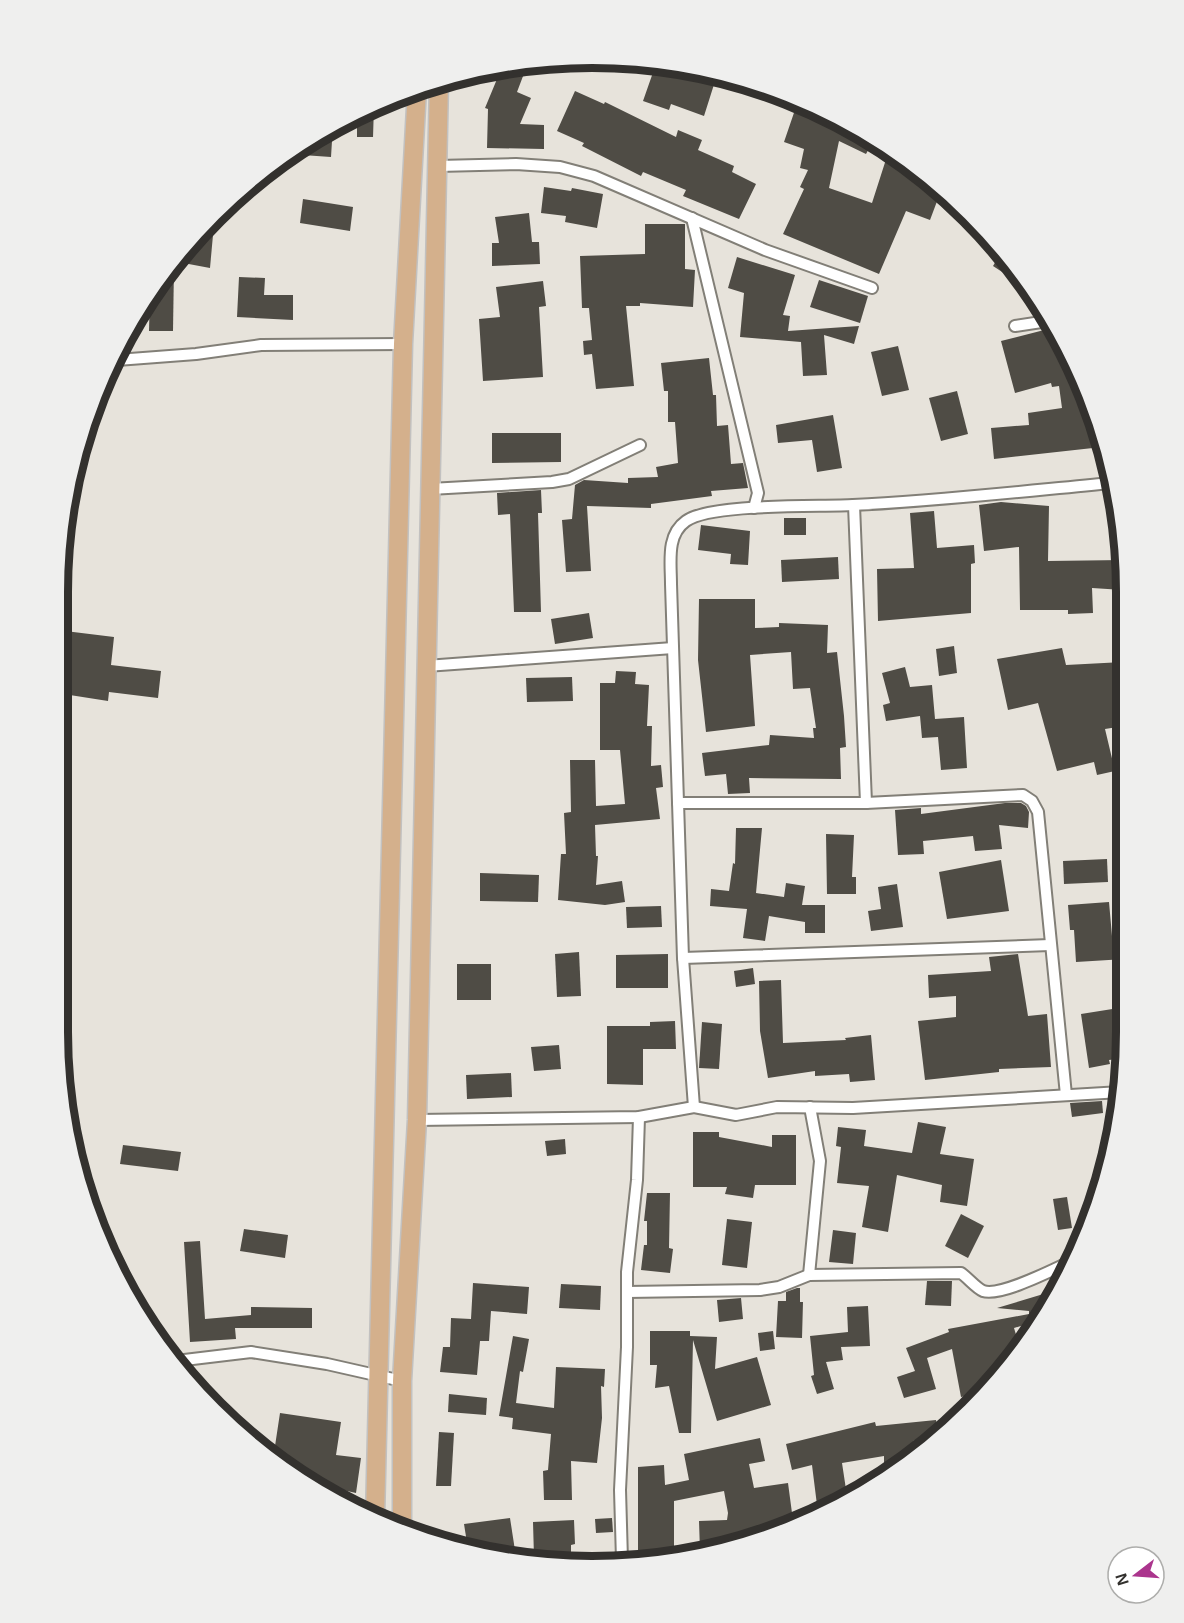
<svg xmlns="http://www.w3.org/2000/svg" width="1184" height="1623" font-family="Arial,sans-serif">
<style>
.building{fill:#4f4c45}
.lines{fill:none;stroke-linecap:round;stroke-linejoin:round}
.minor-casing{stroke:#827f77;stroke-width:14}
.primary-casing{stroke:#c2c1c0;stroke-width:21}
.minor{stroke:#fff;stroke-width:10}
.primary{stroke:#d4b08c;stroke-width:18}
.rim{fill:none;stroke:#33312e;stroke-width:8}
</style>
<rect width="100%" height="100%" fill="#e7e3db"/>
<g class="building">
<path d="M657,61L717,75L704,116L671,104L669,110L643,101Z"/>
<path d="M528,63L517,92L531,98L520,124L544,125V149L487,148L488,109L485,108L502,67Z"/>
<path d="M575,91L604,104L605,102L676,137L678,130L702,140L698,150L734,166L732,172L756,184L739,219L683,196L686,190L643,172L641,176L582,146L584,143L557,131Z"/>
<path d="M798,101L859,129L874,139L866,154L839,141L829,188L872,203L889,150L942,188L930,220L906,211L879,274L783,234L804,189L800,187L808,170L800,168L804,149L784,142Z"/>
<path d="M374,105L373,137H357V112Z"/>
<path d="M333,126L331,157L288,154L315,137Z"/>
<path d="M544,187L571,191L572,188L603,194L597,228L565,222L566,216L541,213Z"/>
<path d="M303,199L353,207L350,231L300,223Z"/>
<path d="M529,213L532,242H539L540,264L492,266V243H499L495,217Z"/>
<path d="M214,224L210,268L178,262L184,255Z"/>
<path d="M645,224H685V269L695,270L693,307L640,303V306H626L634,386L596,389L592,354L584,355L583,341L592,340L589,308H582L580,256L645,254Z"/>
<path d="M1002,251L1016,266L1030,290L993,266Z"/>
<path d="M737,257L795,275L783,315L790,316L788,331L859,326L854,344L824,335L827,375L803,376L801,342L740,337L744,293L728,288Z"/>
<path d="M174,266L173,331H149L150,292Z"/>
<path d="M239,277L265,278L264,295H293V320L237,317Z"/>
<path d="M819,280L868,296L860,323L810,307Z"/>
<path d="M543,281L546,306L539,307L543,377L483,381L479,319L500,317L496,287Z"/>
<path d="M1052,328L1086,387L1102,447L994,459L991,428L1029,425L1028,413L1062,408L1059,386L1052,387L1051,383L1015,393L1001,341Z"/>
<path d="M898,346L909,390L882,396L871,352Z"/>
<path d="M709,358L713,395H716L717,426L728,425L731,464L743,463L748,488L711,491L712,496L651,504V508L587,506L591,571L566,572L562,520L572,519L575,485L584,480L628,483V478L658,477L656,467L678,463L675,422H668V391H664L661,363Z"/>
<path d="M957,391L968,434L941,441L929,398Z"/>
<path d="M833,415L842,468L817,472L812,440L778,443L776,425Z"/>
<path d="M492,433H561V462L492,463Z"/>
<path d="M541,490L542,513H538L541,612H514L510,514L498,515L497,493Z"/>
<path d="M1001,502L1049,506L1048,561L1123,560V590L1092,588L1093,613L1068,614V610H1020L1019,547L984,551L979,505Z"/>
<path d="M934,511L937,548L974,545L975,563L971,564V613L878,621L877,569L914,568L910,513Z"/>
<rect x="784" y="518" width="22" height="17"/>
<path d="M701,525L750,531L748,565L730,564L731,554L698,550Z"/>
<path d="M838,557L839,579L782,582L781,560Z"/>
<path d="M699,599H755V628L779,627V623L828,625L827,653L837,652L844,716L846,747L840,748L841,779L749,778L750,793L728,794L726,774L705,776L702,753L769,745L770,735L814,738L813,728H816L810,688L793,689L791,652L750,655L755,726L706,732L698,660Z"/>
<path d="M589,613L593,638L555,644L551,619Z"/>
<path d="M57,630L114,637L111,665L161,671L158,698L109,692L108,701L57,693Z"/>
<path d="M954,646L957,673L939,676L936,649Z"/>
<path d="M1062,648L1066,665L1123,662L1124,726L1105,729L1115,771L1097,775L1094,762L1057,771L1038,703L1008,710L997,659Z"/>
<path d="M905,667L910,687L932,685L935,719L964,717L967,768L941,770L938,737L922,738L920,716L886,721L883,705L890,703L882,673Z"/>
<path d="M616,671L636,672L635,684L649,685L647,726H652L651,766L661,765L663,787L656,788L660,819L595,825L596,856H598L596,885L622,881L625,902L605,905L558,900L561,854H566L564,813L571,812L570,760H595L596,806L625,804L620,750H600V683H615Z"/>
<path d="M572,677L573,701L527,702L526,678Z"/>
<path d="M1005,803H1021L1026,806L1029,812L1028,828L999,825L1002,849L975,851L973,836L923,841L924,854L898,855L895,810L921,808V814Z"/>
<path d="M736,828H762L756,893L784,897L786,883L805,886L802,905H825V933H805V922L769,916L765,941L743,938L747,909L710,906L711,889L729,891L733,863L735,864Z"/>
<path d="M826,834L854,835L852,877H856V894H827Z"/>
<path d="M1107,859L1108,882L1064,884L1063,861Z"/>
<path d="M1001,860L1009,911L947,919L939,872Z"/>
<path d="M480,873L539,875L538,902L480,901Z"/>
<path d="M897,884L903,927L871,931L868,911L881,909L878,887Z"/>
<path d="M1109,902L1112,936L1125,935V959L1076,962L1074,930H1070L1068,905Z"/>
<path d="M661,906L662,927L627,928L626,907Z"/>
<path d="M579,952L581,996L557,997L555,954Z"/>
<path d="M668,954V988H616V955Z"/>
<path d="M1018,954L1028,1016L1047,1014L1051,1067L999,1069V1072L925,1080L918,1021L956,1017V996L929,998L928,975L991,971L989,957Z"/>
<rect x="457" y="964" width="34" height="36"/>
<path d="M753,968L755,984L736,987L734,971Z"/>
<path d="M781,980L783,1043L846,1040L845,1038L871,1035L875,1080L850,1082L849,1074L815,1076V1071L768,1078L760,1031L759,981Z"/>
<path d="M1125,1007L1126,1058L1109,1060L1110,1064L1089,1068L1081,1014Z"/>
<path d="M675,1021L676,1049H643V1085L607,1084V1026H650V1022Z"/>
<path d="M702,1022L722,1024L719,1069L699,1068Z"/>
<path d="M559,1045L561,1069L534,1071L531,1047Z"/>
<path d="M511,1073L512,1097L467,1099L466,1075Z"/>
<path d="M1102,1101L1103,1113L1072,1117L1070,1103Z"/>
<path d="M918,1122L946,1127L940,1154L974,1159L967,1206L940,1202L942,1185L897,1175L888,1232L862,1227L869,1186L837,1183L841,1147L836,1146L838,1127L866,1130L864,1146L912,1153Z"/>
<path d="M693,1132H719V1137L772,1147V1135H796V1185H755L753,1198L725,1194L727,1187H693Z"/>
<path d="M565,1139L566,1154L547,1156L545,1141Z"/>
<path d="M123,1145L181,1152L178,1171L120,1164Z"/>
<path d="M647,1193H670L669,1248L673,1249L670,1273L641,1270L644,1245H647V1221H644Z"/>
<path d="M1067,1197L1072,1228L1058,1230L1053,1199Z"/>
<path d="M961,1214L984,1226L968,1258L945,1246Z"/>
<path d="M727,1219L752,1222L747,1268L722,1265Z"/>
<path d="M244,1229L288,1235L285,1258L240,1251Z"/>
<path d="M833,1230L856,1233L853,1264L829,1262Z"/>
<path d="M200,1241L205,1319L251,1315V1307L312,1308V1328H235L236,1339L190,1342L184,1242Z"/>
<path d="M927,1281H952L951,1306L925,1305Z"/>
<path d="M473,1283L529,1287L527,1314L491,1311L489,1341H480L477,1375L440,1372L443,1347H450L451,1318L471,1319Z"/>
<path d="M561,1284L601,1286L600,1310L559,1308Z"/>
<path d="M797,1288H800V1302H803L802,1338L776,1337L778,1301H786V1292Z"/>
<path d="M1060,1289L1040,1320L1014,1328L1020,1348L985,1392L961,1397L952,1349L927,1358L936,1389L904,1398L897,1377L915,1371L906,1348L949,1332L948,1329L1029,1314V1311L997,1308Z"/>
<path d="M741,1298L743,1319L719,1322L717,1300Z"/>
<path d="M868,1306L870,1346L841,1347L843,1360L826,1362L834,1389L817,1394L811,1376L814,1375L810,1336L848,1332L847,1307Z"/>
<path d="M650,1331H690V1336L717,1337L715,1369L757,1357L771,1405L717,1421L693,1340L691,1433H679L669,1386L655,1388L657,1365H650Z"/>
<path d="M773,1331L775,1349L760,1351L758,1333Z"/>
<path d="M513,1336L529,1339L523,1372L520,1371L516,1403L554,1408L556,1367L605,1369L604,1387L601,1386L602,1418L597,1463L571,1461L572,1500H544L543,1471L548,1470L551,1434L512,1429L513,1418L499,1416Z"/>
<path d="M449,1394L487,1398L486,1415L448,1412Z"/>
<path d="M280,1413L341,1422L336,1455L361,1458L356,1493L316,1484L252,1442L275,1446Z"/>
<path d="M936,1420L938,1436L913,1441L916,1457L884,1475V1456L842,1463L847,1496L818,1513L812,1465L792,1470L786,1444L875,1422L876,1426Z"/>
<path d="M439,1432L454,1433L451,1486H436Z"/>
<path d="M760,1438L765,1461L749,1464L754,1488L788,1483L792,1513L790,1514L791,1527L700,1551L699,1521L727,1520L728,1513L724,1491L674,1501V1558L661,1561H638V1467L664,1465L665,1485L689,1480L684,1454Z"/>
<path d="M510,1518L516,1557L488,1556L468,1549L464,1524Z"/>
<path d="M612,1518L613,1532L596,1533L595,1519Z"/>
<path d="M574,1520L575,1544L571,1545V1558L534,1557L533,1522Z"/>
</g>
<g class="lines">
<g class="minor-casing">
<g id="minor">
<path d="M438,166L516,164L560,167L594,176L765,250L872,288"/>
<path d="M692,218L758,493L754,508"/>
<path d="M1015,326L1048,321"/>
<path d="M117,360L196,354L261,345L403,344"/>
<path d="M430,489L552,482L569,479L640,445"/>
<path d="M854,505L866,803"/>
<path d="M426,666L673,648"/>
<path d="M678,803H866L1023,795L1032,801L1038,812L1066,1095"/>
<path d="M683,958L1050,945"/>
<path d="M694,1107L683,958L671,584C671,562 666,535 686,521C711,503 818,507 853,505C939,501 1026,491 1112,483"/>
<path d="M417,1120L639,1117L694,1107L736,1115L777,1107L853,1108L1121,1092"/>
<path d="M809,1275L820,1161L810,1107"/>
<path d="M627,1292L760,1290L779,1287L809,1275L961,1273C968,1278 976,1288 983,1291C1001,1297 1054,1269 1072,1261"/>
<path d="M176,1361L251,1352L327,1364L402,1381"/>
<path d="M622,1560L620,1490L627,1347V1272L637,1180L639,1117"/>
</g>
</g>
<g class="primary-casing">
<g id="primary">
<path d="M375,1518L403,344L417,89"/>
<path d="M402,1527V1381L417,1120L439,81"/>
</g>
</g>
<use href="#minor" class="minor"/>
<use href="#primary" class="primary"/>
</g>
<path d="M0 0H1184V1623H0ZM592 68H592A524 524 0 0 1 1116 592V1032A524 524 0 0 1 592 1556H592A524 524 0 0 1 68 1032V592A524 524 0 0 1 592 68Z" fill="#efefee" fill-rule="evenodd"/>
<path class="rim" d="M592 68H592A524 524 0 0 1 1116 592V1032A524 524 0 0 1 592 1556H592A524 524 0 0 1 68 1032V592A524 524 0 0 1 592 68Z"/>
<g transform="translate(1136 1575) rotate(253)"><circle r="28" fill="#ffffff" stroke="#adadab" stroke-width="1.5"/>
<path d="M0-4.5L10 22L0 15L-10 22Z" fill="#ab358d"/>
<text y="-9" font-size="16" font-weight="bold" text-anchor="middle" fill="#33312e">N</text>
</g>
</svg>
